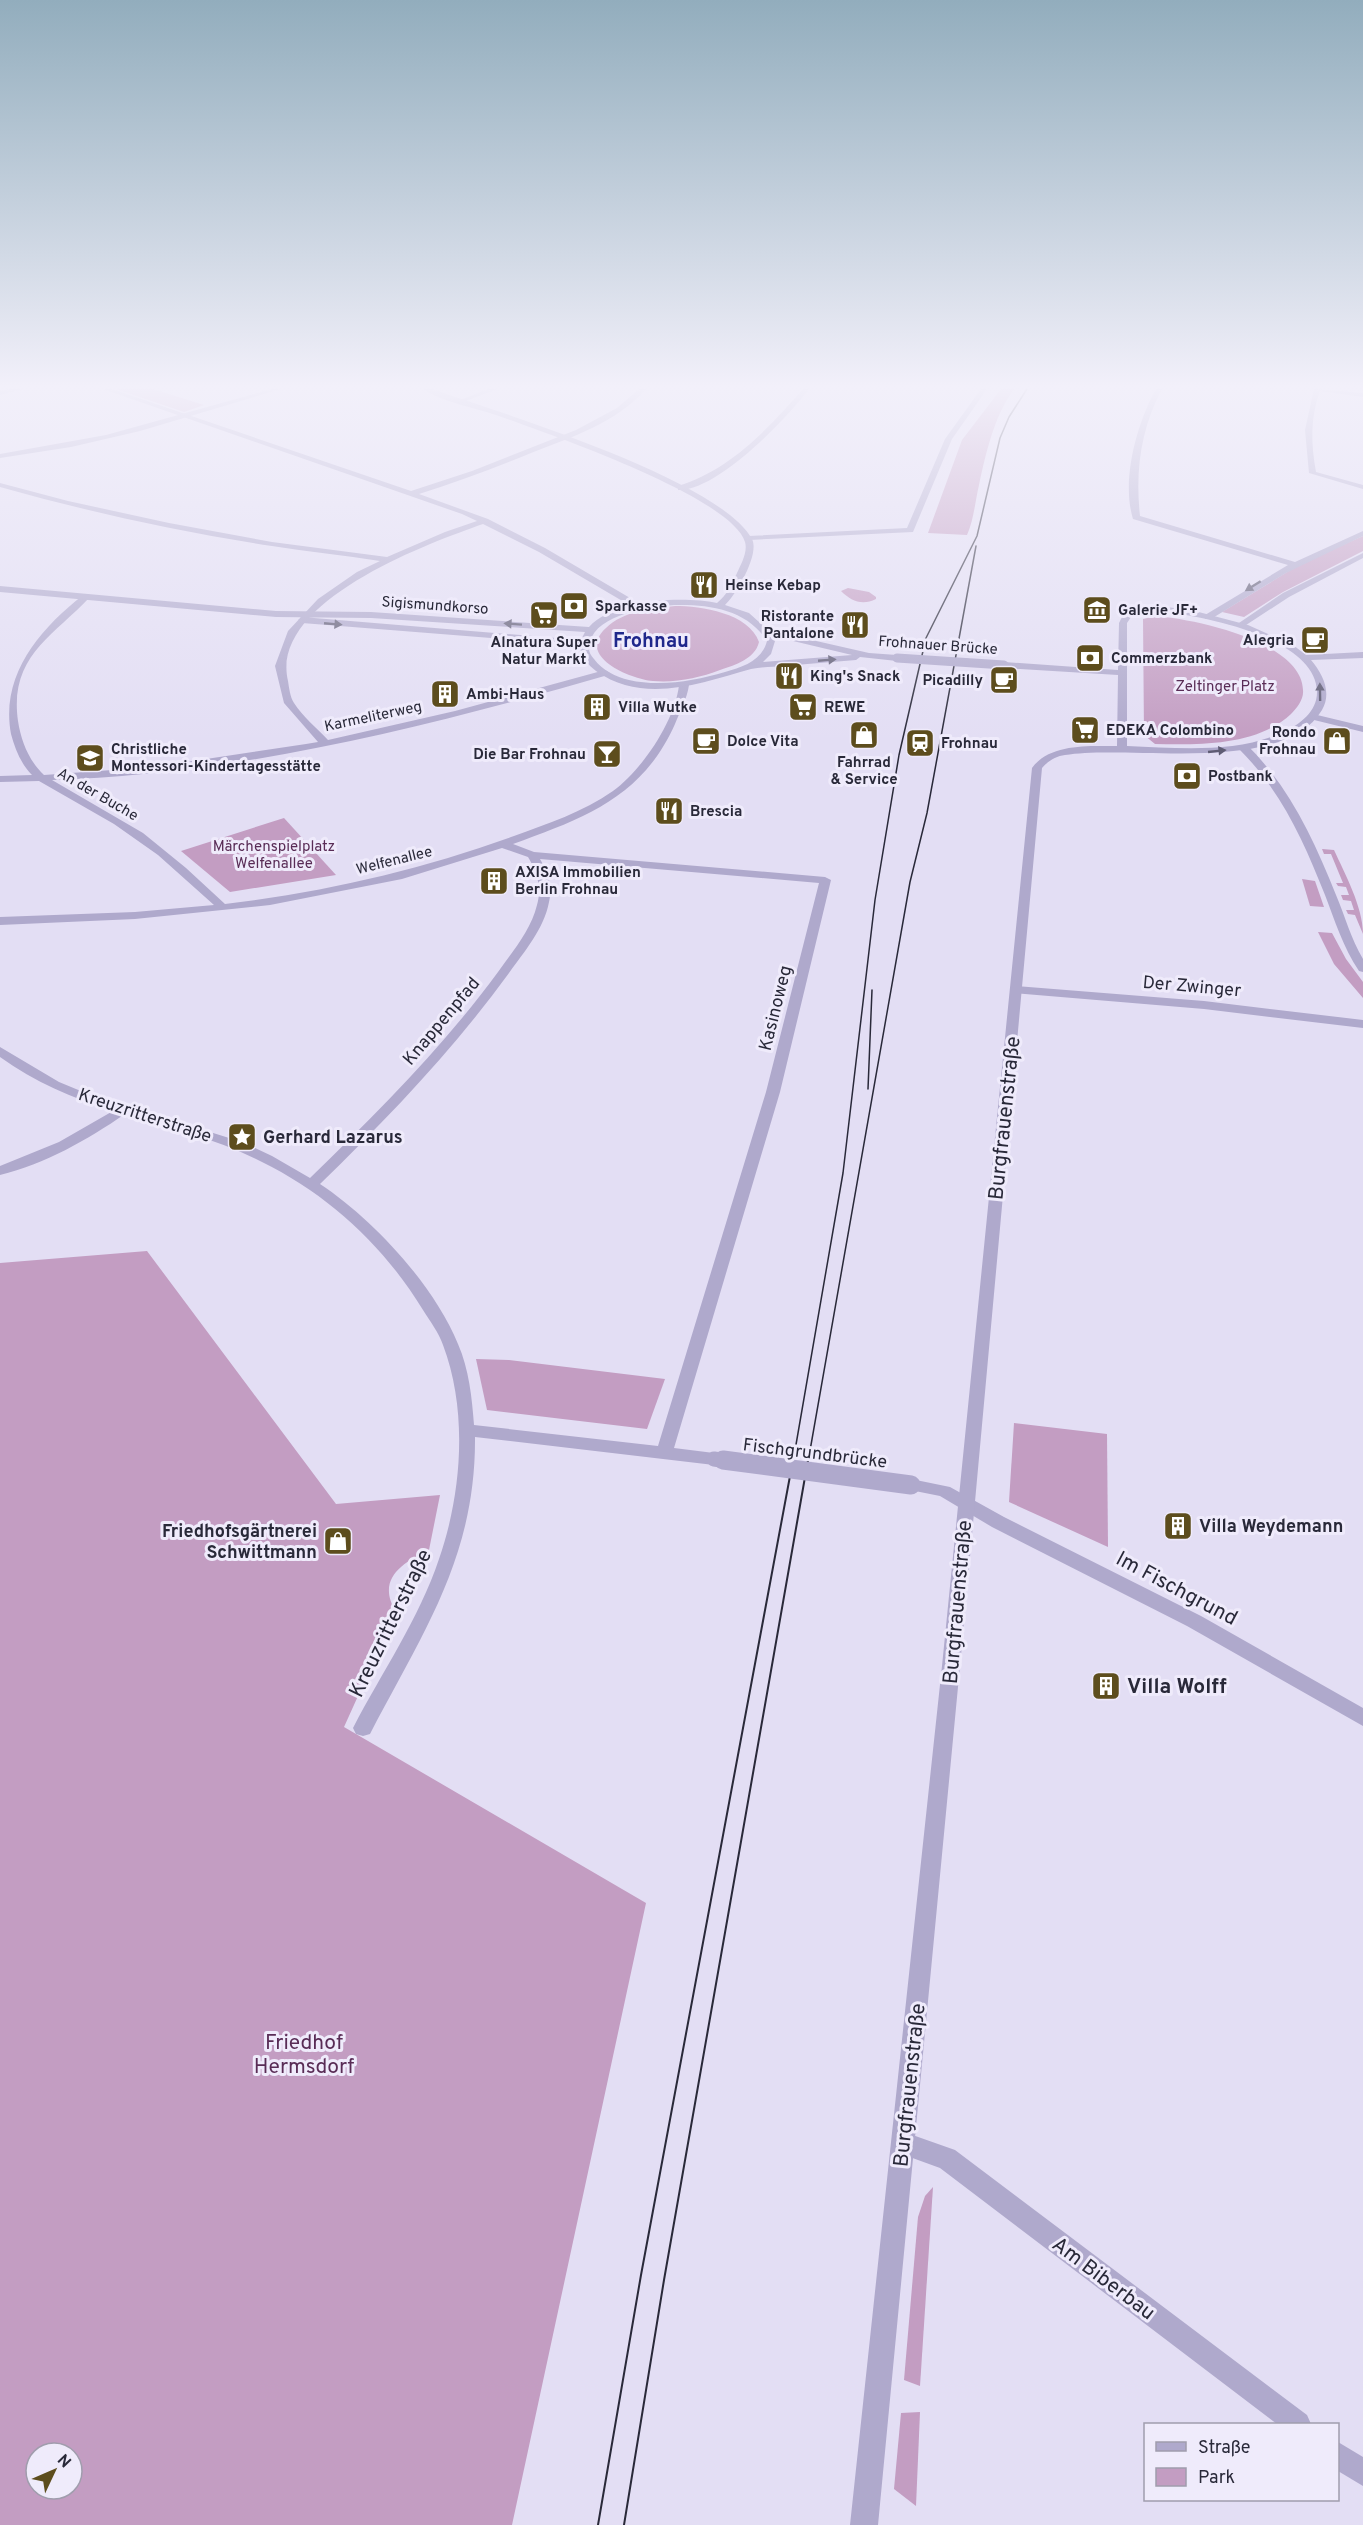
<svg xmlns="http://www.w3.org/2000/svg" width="1363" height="2525" font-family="Overpass,sans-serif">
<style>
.green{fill:#c39dc2;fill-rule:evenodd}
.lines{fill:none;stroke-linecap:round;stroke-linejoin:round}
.minor{fill:#afa9cc;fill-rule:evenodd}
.tertiary{fill:#afa9cc;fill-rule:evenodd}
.tram-far1{stroke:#292939;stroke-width:1.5}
.tram{stroke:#292939;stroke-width:2}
.minor-bridge-far1{stroke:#afa9cc;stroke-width:15}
.minor-bridge{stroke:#afa9cc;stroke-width:19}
.tertiary-bridge{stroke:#afa9cc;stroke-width:9}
.oneway{fill:#5f5c74}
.labels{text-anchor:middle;stroke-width:6;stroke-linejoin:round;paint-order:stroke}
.far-poi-label{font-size:15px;font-weight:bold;fill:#292939;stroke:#efebfb;text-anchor:start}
.far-street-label{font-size:15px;fill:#292939;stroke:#efebfb}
.far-park-label{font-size:15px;fill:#592c56;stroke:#efebfb}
.street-label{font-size:18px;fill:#292939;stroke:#efebfb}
.poi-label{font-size:18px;font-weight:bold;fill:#292939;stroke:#efebfb;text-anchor:start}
.far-district-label{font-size:20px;font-weight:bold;fill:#1f278b;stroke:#efebfb}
.near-street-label{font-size:21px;fill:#292939;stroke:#efebfb}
.near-poi-label{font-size:21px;font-weight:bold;fill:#292939;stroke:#efebfb;text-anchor:start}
.near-park-label{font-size:21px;fill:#592c56;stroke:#efebfb}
</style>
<rect width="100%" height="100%" fill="#e3def4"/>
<g class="green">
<path d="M116,389H153L204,405L184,412Z"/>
<path d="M1001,389H1014C994,416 986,453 979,485C975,502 974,519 967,535L928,533L962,440Z"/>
<path d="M1363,536V551L1283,592L1244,617L1222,612L1302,563Z"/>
<path d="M848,588L869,592L876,597V599C862,606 851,601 841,591Z"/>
<path d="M675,606C701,606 749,613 759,642C755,659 735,665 720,670C699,678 676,683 653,681C630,679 575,656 606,628C623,611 653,608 675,606Z"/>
<path d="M1156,616C1193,619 1302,641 1303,690C1304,699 1297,708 1291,714C1257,746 1198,745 1155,744L1144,735L1143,619Z"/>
<path d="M284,818L336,875L230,892L181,851Z"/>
<path d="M1322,849L1334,850C1345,874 1363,907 1363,934L1355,915L1348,914L1346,910H1354L1351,901L1343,900L1341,895H1349L1346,887L1338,886L1336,883H1343L1331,854H1324Z"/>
<path d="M1302,879L1315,881L1324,907L1310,906Z"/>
<path d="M1318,932L1332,933L1346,959L1363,982V998L1334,964Z"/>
<path d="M147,1251L336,1504L440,1495L429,1550C402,1563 376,1579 396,1612L344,1727L646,1903L512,2525H0V1263ZM36,2453H72V2489H36Z"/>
<path d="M476,1359L509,1360L665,1379L647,1429L487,1410Z"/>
<path d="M1014,1423L1107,1434L1108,1547L1009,1502Z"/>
<path d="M933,2187L920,2386L904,2380L918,2217L925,2196Z"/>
<path d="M920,2412L916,2506L894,2489L901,2413Z"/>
</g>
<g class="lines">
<g class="minor">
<path d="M11,389H23L0,395V391Z"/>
<path d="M103,389H112L411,491L472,471L576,430L617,408L639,389H646C616,423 572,437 531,453C494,468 457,482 419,494L488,519L545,548L642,605V609H636L539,552L483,524C426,544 269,602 288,681C289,687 290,697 294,703C302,716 317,728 328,740L455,711L605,670L610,673L608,675C427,727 241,774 52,780L143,833L186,868L225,904C325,892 420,870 514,836C547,824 583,812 613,791C642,770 675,721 679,685L684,682L689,685C687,699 680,711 675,724C642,798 584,818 513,844L534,852L825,877L831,880L780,1092L674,1448L714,1453L720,1455L722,1459L720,1463L714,1465L475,1437C476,1557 423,1632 370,1734L363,1736L356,1734L353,1728C382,1672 419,1619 439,1559C462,1493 468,1411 443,1345C439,1333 430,1321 423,1310C384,1246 329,1195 262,1162C219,1140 172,1128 125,1114C87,1140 45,1164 0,1175V1166L59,1142L113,1111C72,1098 35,1082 0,1057V1047L59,1082L88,1094L242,1142L272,1156L310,1178C377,1113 443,1047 498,972C513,951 531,930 537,905C542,887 537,872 528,857L502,848L402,879L270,905L135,919L0,925V917L135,912L214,905L158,855L114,824L39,781L0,782V776L32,775C21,764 15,749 11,734C0,675 40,629 82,596L89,598C52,637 9,657 18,721C21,741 29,761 44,775L153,767L306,744L318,742L284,703L275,666L288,631L318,599L357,572L380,561C344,555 308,552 272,546C180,532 89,512 0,487V483L68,501L169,523L272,542L387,557L445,532L477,521L462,514ZM540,859L819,883L766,1092L658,1446L474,1425C472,1398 469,1369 458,1344C434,1285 373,1219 320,1184C388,1118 453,1050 509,973C524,952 544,929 549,902C553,886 548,873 540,859Z"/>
<path d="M488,389H497L463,402L458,401Z"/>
<path d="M803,389H809C786,419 718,491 678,490V486C730,470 768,429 803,389Z"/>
<path d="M981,389H987L952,439L913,532L749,540L745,538L749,536L907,528L945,439Z"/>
<path d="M1156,389H1162C1141,428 1135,471 1140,516L1295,562L1363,531V536L1286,573L1211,619H1205V615L1288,565L1133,519C1121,480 1137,423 1156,389Z"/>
<path d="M1314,389L1363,393V397L1320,391C1310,418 1311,444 1316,472L1363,485V489L1309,473L1305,430Z"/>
<path d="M1363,553V558L1289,597L1243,627L1236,625L1283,593Z"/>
<path d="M1313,714L1363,726V732L1310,719L1308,717Z"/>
<path d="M1240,746H1248C1290,788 1314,840 1336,895C1345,916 1351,939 1363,959V972L1359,971C1343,947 1335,921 1325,895C1304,842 1282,792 1240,750Z"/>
<path d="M1016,986L1204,1001L1363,1020V1028L1204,1009L1012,993L1010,990L1012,987Z"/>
<path d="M911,1479L950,1487L1004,1517L1201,1616L1363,1708V1726L1187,1626L992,1527L940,1496L905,1489L902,1485L905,1481Z"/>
<path d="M904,2132L955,2150L1307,2415L1311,2424H1277L940,2168L896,2152L892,2144L896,2136Z"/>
<path d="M1338,2442L1363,2457V2486L1338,2471Z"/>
</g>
<g class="tertiary">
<path d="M272,389H281L140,431L71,447L0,458V454L106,435Z"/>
<path d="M423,389H432C501,413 719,479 752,539C760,554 736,595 725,605L749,613L768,630L869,653L897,655L902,658L897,661L860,657L856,660C832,662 807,664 783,666C773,667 761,667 751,669C701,683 644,705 596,671C588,665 580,656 580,645L302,623L298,620L302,617L581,640L585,632L371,618L276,617L0,592V586L276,611L371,612L589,627C615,599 682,596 717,603C727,595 732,584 737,573C741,564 748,552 745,542C731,496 543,432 496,415C475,408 440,401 423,389ZM674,605C708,604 747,609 767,641C762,661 743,667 725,672C695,681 660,687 629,680C616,677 602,670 594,659C589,654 588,649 590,642C597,614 649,607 674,605ZM772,636L852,655L763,662L771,654L775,641Z"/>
<path d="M1166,607L1191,610L1248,625L1293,645L1306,655L1363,652V658L1311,660C1323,674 1332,693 1322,710C1283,776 1130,744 1065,755C1056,756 1048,761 1042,768L960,1666L878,2525H850L942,1666L1032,768C1050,743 1089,746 1117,746L1118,675L1004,668L999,665L1004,662L1118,670L1119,623L1124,613L1144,608ZM1166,612C1206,617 1316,638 1317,692C1317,712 1300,724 1284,732C1235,754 1179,748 1127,746V623L1131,617L1144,613Z"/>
</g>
<g class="tram-far1">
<path d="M868,1089L872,990"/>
<path d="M793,1462L843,1173L875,900L899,755L926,638L977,536L1000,438L1009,417L1027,389"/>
<path d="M808,1462L910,882L927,813L976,546"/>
</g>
<g class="tram">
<path d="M598,2525L641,2275L793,1460"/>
<path d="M624,2525L664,2280L808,1460"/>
</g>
<path class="minor-bridge-far1" d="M714,1459L734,1462"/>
<path class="minor-bridge" d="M723,1460L911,1485"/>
<path class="tertiary-bridge" d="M897,658L1004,665"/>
</g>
<defs><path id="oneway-solid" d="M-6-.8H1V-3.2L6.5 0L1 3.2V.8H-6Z" transform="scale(1.5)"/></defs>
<g class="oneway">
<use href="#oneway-solid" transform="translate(1253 586) rotate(148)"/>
<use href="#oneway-solid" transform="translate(333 624) rotate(5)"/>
<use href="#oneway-solid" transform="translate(513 624) rotate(-176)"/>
<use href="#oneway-solid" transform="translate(827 660) rotate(-5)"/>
<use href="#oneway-solid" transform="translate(1320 692) rotate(-91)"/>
<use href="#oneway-solid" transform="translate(1217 751) rotate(-6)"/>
</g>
<linearGradient id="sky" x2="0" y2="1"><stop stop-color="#92adbd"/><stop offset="0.52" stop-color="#f2f0fa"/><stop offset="1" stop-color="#f2f0fa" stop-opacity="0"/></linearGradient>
<rect width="1363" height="742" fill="url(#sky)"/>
<defs>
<g id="restaurant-square" transform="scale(1.5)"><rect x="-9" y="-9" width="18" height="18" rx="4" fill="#5d4d1d" stroke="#efebfb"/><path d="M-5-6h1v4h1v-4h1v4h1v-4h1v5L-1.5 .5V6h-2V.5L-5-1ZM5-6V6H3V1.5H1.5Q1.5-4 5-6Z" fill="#fff"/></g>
<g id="bank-square" transform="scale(1.5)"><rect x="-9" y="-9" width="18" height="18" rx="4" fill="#5d4d1d" stroke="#efebfb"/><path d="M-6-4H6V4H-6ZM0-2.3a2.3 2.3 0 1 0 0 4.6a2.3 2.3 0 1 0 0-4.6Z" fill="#fff"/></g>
<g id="museum-square" transform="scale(1.5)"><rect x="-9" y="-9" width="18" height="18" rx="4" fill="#5d4d1d" stroke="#efebfb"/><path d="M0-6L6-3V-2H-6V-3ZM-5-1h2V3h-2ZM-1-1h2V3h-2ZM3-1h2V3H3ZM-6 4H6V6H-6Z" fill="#fff"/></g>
<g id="supermarket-square" transform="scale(1.5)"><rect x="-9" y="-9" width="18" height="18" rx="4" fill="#5d4d1d" stroke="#efebfb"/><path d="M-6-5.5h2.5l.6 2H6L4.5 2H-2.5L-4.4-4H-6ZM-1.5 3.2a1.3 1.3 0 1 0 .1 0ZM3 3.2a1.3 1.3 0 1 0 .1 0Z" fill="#fff"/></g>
<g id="cafe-square" transform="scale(1.5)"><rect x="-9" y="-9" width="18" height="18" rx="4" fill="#5d4d1d" stroke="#efebfb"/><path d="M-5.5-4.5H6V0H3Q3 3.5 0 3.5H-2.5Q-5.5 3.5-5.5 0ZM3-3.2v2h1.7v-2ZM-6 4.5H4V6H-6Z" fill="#fff"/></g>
<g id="building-square" transform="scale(1.5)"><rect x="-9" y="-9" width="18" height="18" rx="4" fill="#5d4d1d" stroke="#efebfb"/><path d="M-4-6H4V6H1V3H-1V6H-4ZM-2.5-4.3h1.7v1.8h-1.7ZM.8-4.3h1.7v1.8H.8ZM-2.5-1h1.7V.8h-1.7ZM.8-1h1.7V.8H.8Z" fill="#fff"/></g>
<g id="shop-square" transform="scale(1.5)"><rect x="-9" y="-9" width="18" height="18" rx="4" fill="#5d4d1d" stroke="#efebfb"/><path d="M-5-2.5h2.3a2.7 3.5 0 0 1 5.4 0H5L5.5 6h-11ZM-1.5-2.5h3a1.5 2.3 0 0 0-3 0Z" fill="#fff"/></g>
<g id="station-square" transform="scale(1.5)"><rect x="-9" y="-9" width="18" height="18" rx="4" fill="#5d4d1d" stroke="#efebfb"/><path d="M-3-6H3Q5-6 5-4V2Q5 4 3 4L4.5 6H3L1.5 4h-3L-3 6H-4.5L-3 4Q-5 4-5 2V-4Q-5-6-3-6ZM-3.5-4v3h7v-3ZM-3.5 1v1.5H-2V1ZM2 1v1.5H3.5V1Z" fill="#fff"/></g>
<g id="bar-square" transform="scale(1.5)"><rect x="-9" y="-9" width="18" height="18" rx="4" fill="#5d4d1d" stroke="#efebfb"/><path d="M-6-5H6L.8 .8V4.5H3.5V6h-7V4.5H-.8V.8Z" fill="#fff"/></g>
<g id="school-square" transform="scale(1.5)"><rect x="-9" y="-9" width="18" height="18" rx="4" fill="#5d4d1d" stroke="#efebfb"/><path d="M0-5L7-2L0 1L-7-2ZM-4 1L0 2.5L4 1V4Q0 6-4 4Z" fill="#fff"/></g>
<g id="sight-square" transform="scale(1.5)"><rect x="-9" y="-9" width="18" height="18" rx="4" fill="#5d4d1d" stroke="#efebfb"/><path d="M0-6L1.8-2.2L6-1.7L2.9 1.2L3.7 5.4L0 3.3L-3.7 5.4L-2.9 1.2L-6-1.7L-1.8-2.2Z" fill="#fff"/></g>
</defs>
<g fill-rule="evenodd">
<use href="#restaurant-square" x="704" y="585"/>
<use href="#bank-square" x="574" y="606"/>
<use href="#museum-square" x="1097" y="610"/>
<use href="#supermarket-square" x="544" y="615"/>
<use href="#restaurant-square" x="855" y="625"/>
<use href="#cafe-square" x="1315" y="640"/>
<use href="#bank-square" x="1090" y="658"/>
<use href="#restaurant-square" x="789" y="676"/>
<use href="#cafe-square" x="1004" y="680"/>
<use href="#building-square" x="445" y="694"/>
<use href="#building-square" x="597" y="707"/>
<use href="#supermarket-square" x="803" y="707"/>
<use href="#supermarket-square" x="1085" y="730"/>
<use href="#shop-square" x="864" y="735"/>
<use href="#cafe-square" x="706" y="741"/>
<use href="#shop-square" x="1337" y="741"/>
<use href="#station-square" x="920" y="743"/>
<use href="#bar-square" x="607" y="754"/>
<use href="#school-square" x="90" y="758"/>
<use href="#bank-square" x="1187" y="776"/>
<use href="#restaurant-square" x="669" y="811"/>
<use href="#building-square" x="494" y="881"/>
<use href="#sight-square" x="242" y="1137"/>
<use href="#building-square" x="1178" y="1526"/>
<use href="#shop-square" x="338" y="1541"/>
<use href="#building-square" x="1106" y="1686"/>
</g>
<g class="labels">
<g class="far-poi-label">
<text x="725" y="590">Heinse Kebap</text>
<text x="595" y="611">Sparkasse</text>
<text x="1118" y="615">Galerie JF+</text>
<text x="834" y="621" text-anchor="end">Ristorante<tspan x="834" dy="17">Pantalone</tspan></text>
<text x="1294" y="645" text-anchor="end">Alegria</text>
<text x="544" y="647" text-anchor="middle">Alnatura Super<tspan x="544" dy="17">Natur Markt</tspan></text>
<text x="1111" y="663">Commerzbank</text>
<text x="810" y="681">King's Snack</text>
<text x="983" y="685" text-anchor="end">Picadilly</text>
<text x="466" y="699">Ambi-Haus</text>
<text x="618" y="712">Villa Wutke</text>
<text x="824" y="712">REWE</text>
<text x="1106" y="735">EDEKA Colombino</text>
<text x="1316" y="737" text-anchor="end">Rondo<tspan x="1316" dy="17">Frohnau</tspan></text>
<text x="727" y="746">Dolce Vita</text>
<text x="941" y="748">Frohnau</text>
<text x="111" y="754">Christliche<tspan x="111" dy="17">Montessori-Kindertagesstätte</tspan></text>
<text x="586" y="759" text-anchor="end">Die Bar Frohnau</text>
<text x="864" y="767" text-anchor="middle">Fahrrad<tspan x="864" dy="17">&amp; Service</tspan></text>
<text x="1208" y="781">Postbank</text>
<text x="690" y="816">Brescia</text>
<text x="515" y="877">AXISA Immobilien<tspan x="515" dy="17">Berlin Frohnau</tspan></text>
</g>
<g class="far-street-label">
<text transform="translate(435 605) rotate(4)" y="5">Sigismundkorso</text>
<text transform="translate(938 645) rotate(4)" y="5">Frohnauer Brücke</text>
<text transform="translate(373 716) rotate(-12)" y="5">Karmeliterweg</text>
<text transform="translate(98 794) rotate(30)" y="5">An der Buche</text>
<text transform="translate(394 860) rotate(-14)" y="5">Welfenallee</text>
</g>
<g class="far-park-label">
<text x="1225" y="691">Zeltinger Platz</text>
<text x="274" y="851">Märchenspielplatz<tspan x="274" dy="17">Welfenallee</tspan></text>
</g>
<g class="street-label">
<text transform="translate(1192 986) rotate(5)" y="6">Der Zwinger</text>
<text transform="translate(775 1008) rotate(-76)" y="6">Kasinoweg</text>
<text transform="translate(441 1021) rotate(-50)" y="6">Knappenpfad</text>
<text transform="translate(145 1115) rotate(18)" y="6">Kreuzritterstraße</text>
<text transform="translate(815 1453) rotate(7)" y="6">Fischgrundbrücke</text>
</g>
<g class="poi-label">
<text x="263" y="1143">Gerhard Lazarus</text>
<text x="1199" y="1532">Villa Weydemann</text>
<text x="317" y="1537" text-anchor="end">Friedhofsgärtnerei<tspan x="317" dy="21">Schwittmann</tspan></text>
</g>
<g class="far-district-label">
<text x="651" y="647">Frohnau</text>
</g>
<g class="near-street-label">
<text transform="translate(1004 1118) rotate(-84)" y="7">Burgfrauenstraße</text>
<text transform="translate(1177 1588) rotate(28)" y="7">Im Fischgrund</text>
<text transform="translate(957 1602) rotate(-85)" y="7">Burgfrauenstraße</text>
<text transform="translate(390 1623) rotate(-64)" y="7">Kreuzritterstraße</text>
<text transform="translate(909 2085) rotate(-84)" y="7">Burgfrauenstraße</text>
<text transform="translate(1104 2278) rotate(37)" y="7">Am Biberbau</text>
</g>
<g class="near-poi-label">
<text x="1127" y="1693">Villa Wolff</text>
</g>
<g class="near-park-label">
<text x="304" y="2049">Friedhof<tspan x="304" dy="24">Hermsdorf</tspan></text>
</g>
</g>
<rect x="1144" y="2423" width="195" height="78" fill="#efebfb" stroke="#a09dad" stroke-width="1.5"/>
<rect x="1156" y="2442" width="30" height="9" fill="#afa9cc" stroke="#a09dad" stroke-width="1.5"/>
<text x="1198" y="2453" font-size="18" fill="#292939">Straße</text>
<rect x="1156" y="2468" width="30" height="18" fill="#c39dc2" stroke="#a09dad" stroke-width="1.5"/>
<text x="1198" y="2483" font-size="18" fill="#292939">Park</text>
<g transform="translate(54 2471) rotate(46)"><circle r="28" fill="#efebfb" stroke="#a09dad" stroke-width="1.5"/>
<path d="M0-4.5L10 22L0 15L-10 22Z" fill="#5d4d1d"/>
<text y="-9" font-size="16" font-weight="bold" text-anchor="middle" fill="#292939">N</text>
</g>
</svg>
